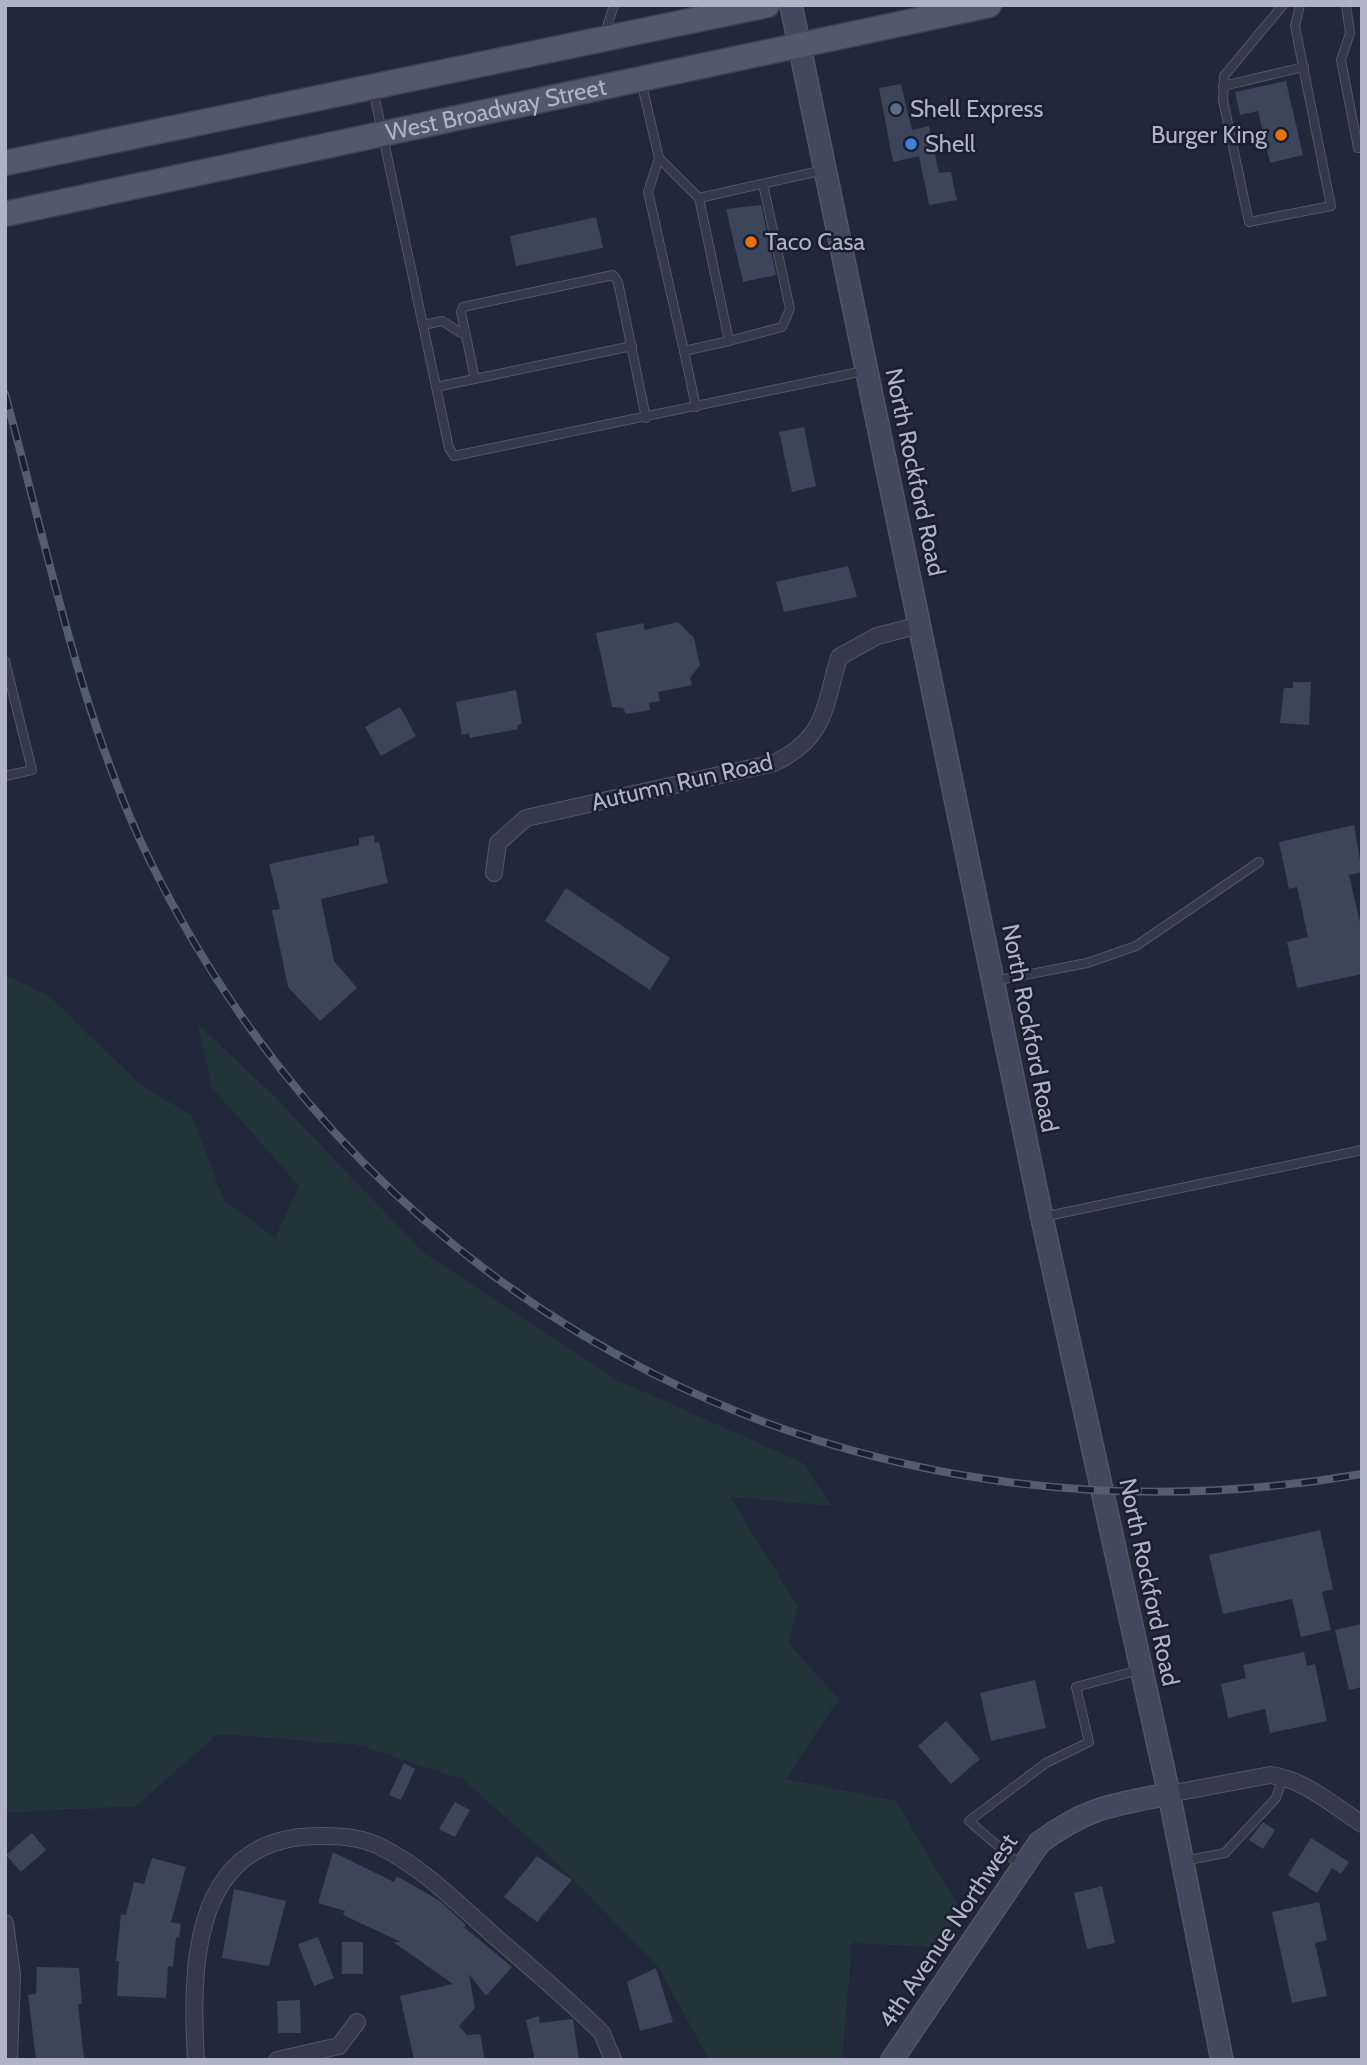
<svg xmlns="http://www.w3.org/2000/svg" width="1367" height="2065" font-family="Cabin,sans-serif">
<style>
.green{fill:#22343a}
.building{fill:#3c4559}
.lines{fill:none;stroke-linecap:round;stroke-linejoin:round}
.lane-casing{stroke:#515767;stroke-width:10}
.street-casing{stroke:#515767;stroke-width:18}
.secondary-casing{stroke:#515767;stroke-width:24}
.primary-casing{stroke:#3d4353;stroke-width:27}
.lane{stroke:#343a4a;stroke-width:8}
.street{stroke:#343a4a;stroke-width:16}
.secondary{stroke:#42485d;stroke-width:21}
.primary{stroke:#52596a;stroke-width:24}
.rail-casing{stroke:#555d71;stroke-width:8}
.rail{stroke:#191f2e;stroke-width:5;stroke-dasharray:16;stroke-linecap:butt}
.service-dot{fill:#5c6f8a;stroke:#191f2e;stroke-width:2.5}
.food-dot{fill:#e8710a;stroke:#191f2e;stroke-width:2.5}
.shop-dot{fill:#3f7fe0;stroke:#191f2e;stroke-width:2.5}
.labels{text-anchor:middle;stroke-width:5;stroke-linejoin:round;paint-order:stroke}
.street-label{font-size:24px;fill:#aeb4c6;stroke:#191f2e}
.poi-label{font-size:24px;fill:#aeb4c6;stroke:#191f2e;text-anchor:start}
</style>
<rect width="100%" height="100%" fill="#202839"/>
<path class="green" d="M5,975L49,996L140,1084L192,1116L224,1200L275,1238L299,1186L212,1088L198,1024L274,1096L424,1253L617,1380L803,1463L832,1506L730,1497L798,1607L788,1643L839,1699L786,1779L896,1801L957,1904L945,1948L852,1943L842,2060H709L659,1968L554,1860L463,1780L359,1745L218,1734L136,1806L5,1813Z"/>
<g class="building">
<path d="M1286,81L1303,155L1270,163L1258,111L1240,115L1235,92Z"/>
<path d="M901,84L912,130L929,126L939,173L951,172L957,200L929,205L919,156L893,162L879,88Z"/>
<path d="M761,205L776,275L743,282L726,209Z"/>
<path d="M596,217L603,248L516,266L510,236Z"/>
<path d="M804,427L816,486L792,492L779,432Z"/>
<path d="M848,566L857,597L784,612L776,582Z"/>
<path d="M678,622L694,638L700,665L690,678L692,685L658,692L660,701L649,703L650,710L626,714L623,708L612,707L596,633L644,623V630Z"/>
<path d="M1293,682H1311L1309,725L1280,723L1284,688H1293Z"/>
<path d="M516,690L522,724L517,725L518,729L470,738L469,733L462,735L456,702Z"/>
<path d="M400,707L416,736L381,756L365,727Z"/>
<path d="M1354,825L1362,872L1349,875L1362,931V974L1297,988L1287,942L1308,937L1297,887L1289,889L1279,842Z"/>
<path d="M374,835L375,843L379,842L388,883L321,899L334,961L357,988L320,1021L288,987L272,910L280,909L269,864L359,845V838Z"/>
<path d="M566,888L670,958L650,990L545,921Z"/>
<path d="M1320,1530L1333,1589L1322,1592L1331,1630L1301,1637L1292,1599L1223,1614L1209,1555Z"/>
<path d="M1362,1624V1687L1349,1690L1335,1630Z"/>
<path d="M1304,1652L1307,1666L1315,1664L1327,1721L1270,1733L1265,1709L1228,1718L1221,1684L1246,1678L1243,1665Z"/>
<path d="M1035,1680L1046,1728L991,1741L980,1693Z"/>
<path d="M946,1721L980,1759L951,1784L918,1746Z"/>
<path d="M404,1763L415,1769L401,1800L389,1795Z"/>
<path d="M455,1802L470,1810L455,1837L439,1829Z"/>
<path d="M1263,1822L1275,1830L1263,1849L1249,1840Z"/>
<path d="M32,1833L46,1850L21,1872L6,1855Z"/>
<path d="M1311,1838L1349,1862L1341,1874L1332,1868L1317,1893L1288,1875Z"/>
<path d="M333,1852L394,1882L397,1876L440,1901L466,1925L464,1927L512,1967L486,1996L469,1974L475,2008L459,2026L467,2035L480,2034L485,2060H414L400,1996L453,1984L393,1942H401L343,1915L345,1911L318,1903Z"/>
<path d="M537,1856L572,1880L537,1922L504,1897Z"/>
<path d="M152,1858L186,1867L171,1922L181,1924L179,1938L176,1937L173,1967L168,1966L166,1998L117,1996L119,1961H116L121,1914L126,1915L134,1882L144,1884Z"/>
<path d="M1102,1886L1115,1943L1087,1949L1074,1893Z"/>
<path d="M234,1889L286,1901L269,1966L222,1958Z"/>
<path d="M1319,1902L1327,1940L1315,1943L1327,1996L1292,2003L1272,1912Z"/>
<path d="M318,1937L334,1978L314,1986L298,1944Z"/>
<rect x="342" y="1942" width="21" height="32"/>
<path d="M37,1967L79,1968L82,2004H78L84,2058L36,2060L28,1995L36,1994Z"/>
<path d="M656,1968L673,2022L640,2031L627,1982Z"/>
<path d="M300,2000L301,2033H278L277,2001Z"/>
<path d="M539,2016L540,2023L573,2019L579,2060H535L526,2020Z"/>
</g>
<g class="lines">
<g class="lane-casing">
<g id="lane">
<path d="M1283,5L1224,76L1223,100L1249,222L1331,206L1295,26L1300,5"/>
<path d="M1346,5L1350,33L1341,60L1358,148H1362"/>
<path d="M604,36L614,5"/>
<path d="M641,81L659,158L648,192L684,351"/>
<path d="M1223,86L1304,67"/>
<path d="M373,89L449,448L454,456L864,371"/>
<path d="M659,158L699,198"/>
<path d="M423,325L442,321L461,333L465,332"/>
<path d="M729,341L782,327L790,309L763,184"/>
<path d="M475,379L461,312L463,307L613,275L618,282L646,418"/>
<path d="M436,387L632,346"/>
<path d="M696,407L684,351L729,341L699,198L824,170"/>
<path d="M5,661L32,770L5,776"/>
<path d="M994,981L1087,963L1136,946L1259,862"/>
<path d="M1043,1217L1362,1150"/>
<path d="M1183,1861L1225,1853L1276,1798L1283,1777"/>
<path d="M1021,1866L969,1821L1046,1763L1089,1742L1076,1687L1139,1670"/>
</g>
</g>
<g class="street-casing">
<g id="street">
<path d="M494,873L498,843L526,818L774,763C826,738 824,708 839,657L877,636L920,625"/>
<path d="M1169,1794L1270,1775C1304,1779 1334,1806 1362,1824"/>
<path d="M5,1923L12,1975L9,2060"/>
<path d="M196,2060C191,1974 190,1850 300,1837C324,1835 357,1835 379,1846C422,1867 456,1902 492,1934C529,1966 567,1998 602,2033L613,2060"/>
<path d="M277,2060L339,2046L357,2022"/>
</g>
</g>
<g class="secondary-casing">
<g id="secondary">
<path d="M791,5L1042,1218L1169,1794L1222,2060"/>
<path d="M892,2060L1039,1843C1087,1807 1112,1805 1169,1794"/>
</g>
</g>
<g class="primary-casing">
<g id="primary">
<path d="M5,163L767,5"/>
<path id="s1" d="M5,214L989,5"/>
</g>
</g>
<use href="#lane" class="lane"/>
<use href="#street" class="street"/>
<use href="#secondary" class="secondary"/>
<use href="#primary" class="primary"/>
<g class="rail-casing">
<path id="rail" d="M5,394C47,545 81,721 150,861C377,1322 857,1561 1362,1474"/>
</g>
<use href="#rail" class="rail"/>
</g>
<circle class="service-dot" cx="896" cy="109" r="7"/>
<g class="food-dot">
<circle cx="1281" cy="135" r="7"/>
<circle cx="751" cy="242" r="7"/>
</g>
<circle class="shop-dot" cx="911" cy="144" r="7"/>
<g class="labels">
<g class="street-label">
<text dy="8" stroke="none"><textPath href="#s1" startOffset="502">West Broadway Street</textPath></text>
<text transform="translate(915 472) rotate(78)" y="8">North Rockford Road</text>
<text transform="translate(682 782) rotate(-13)" y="8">Autumn Run Road</text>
<text transform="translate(1030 1028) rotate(79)" y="8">North Rockford Road</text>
<text transform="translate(1149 1582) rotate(78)" y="8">North Rockford Road</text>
<text transform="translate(948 1931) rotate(-56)" y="8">4th Avenue Northwest</text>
</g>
<g class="poi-label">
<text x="910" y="117">Shell Express</text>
<text x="1267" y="143" text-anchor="end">Burger King</text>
<text x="925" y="152">Shell</text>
<text x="765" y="250">Taco Casa</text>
</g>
</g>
<rect width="1367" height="2065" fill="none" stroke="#aeb4c6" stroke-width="14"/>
</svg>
